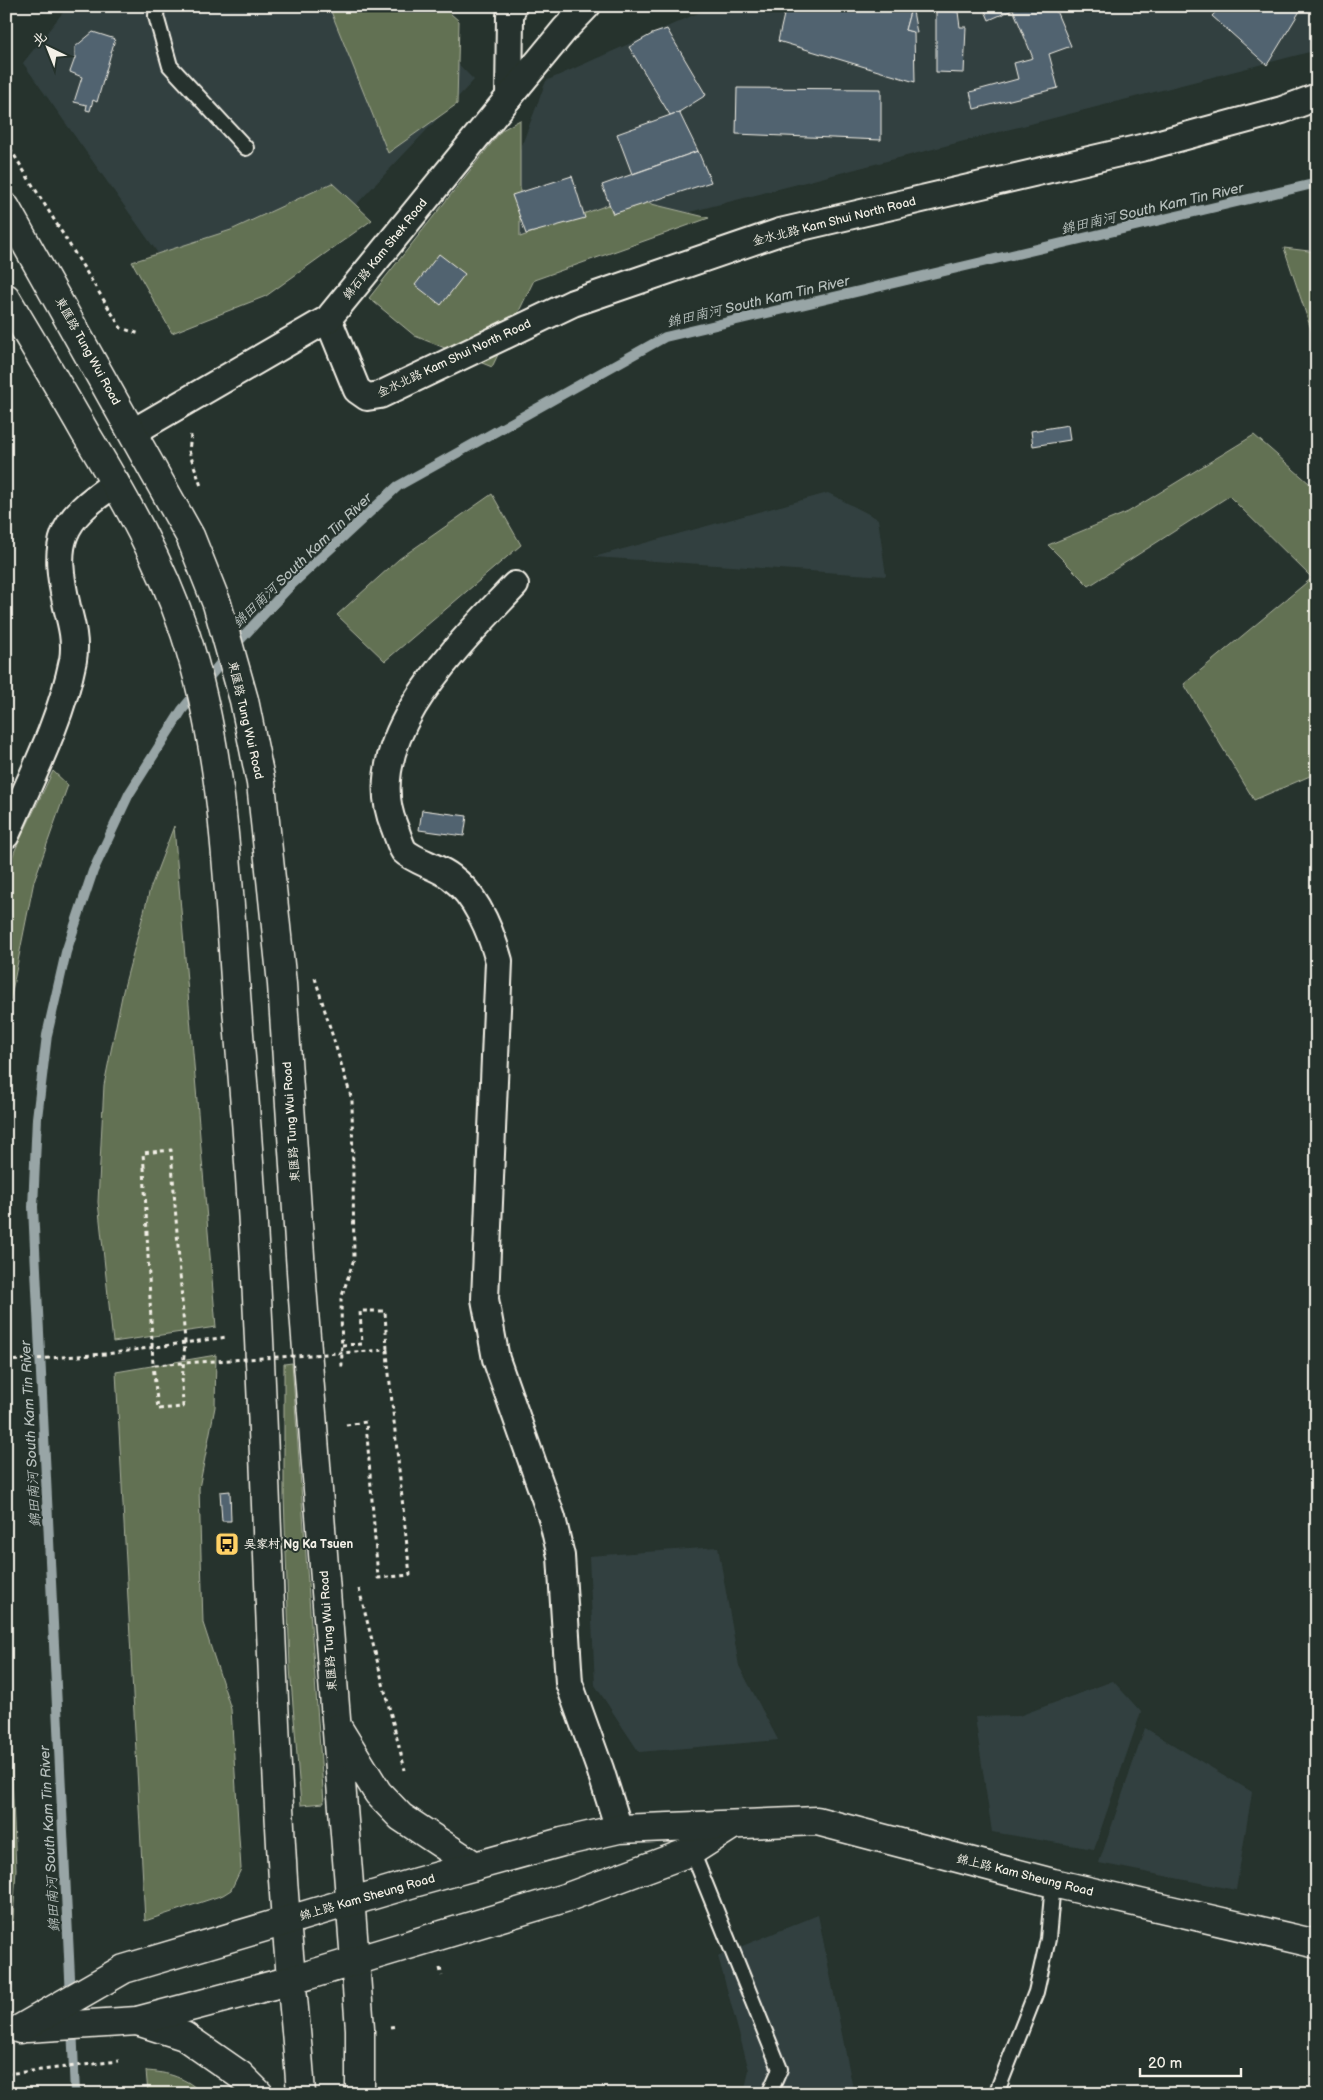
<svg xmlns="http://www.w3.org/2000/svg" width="1323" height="2100" font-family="'Balsamiq Sans','LXGW WenKai TC',sans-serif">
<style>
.built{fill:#334141}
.green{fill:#627153;stroke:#abb19e}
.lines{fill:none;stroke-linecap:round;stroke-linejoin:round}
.stream{stroke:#98a5a6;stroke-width:10}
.building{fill:#51636f;stroke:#f4f1e8}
.lane-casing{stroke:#f4f1e8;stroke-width:18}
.street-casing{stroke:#f4f1e8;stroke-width:30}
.secondary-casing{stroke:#f4f1e8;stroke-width:31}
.path{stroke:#f4f1e8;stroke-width:3;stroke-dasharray:4 4;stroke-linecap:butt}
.lane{stroke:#26332d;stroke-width:14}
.street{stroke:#26332d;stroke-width:26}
.secondary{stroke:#26332d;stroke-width:28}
.path-bridge{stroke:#f4f1e8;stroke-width:3;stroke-dasharray:4 4;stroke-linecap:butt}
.labels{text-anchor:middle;stroke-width:4;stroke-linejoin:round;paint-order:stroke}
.street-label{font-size:12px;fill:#f4f1e8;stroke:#26332d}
.poi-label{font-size:12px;font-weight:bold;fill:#f4f1e8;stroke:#26332d;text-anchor:start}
.water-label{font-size:14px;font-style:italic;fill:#b6bfbc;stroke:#26332d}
</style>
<rect width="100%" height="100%" fill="#26332d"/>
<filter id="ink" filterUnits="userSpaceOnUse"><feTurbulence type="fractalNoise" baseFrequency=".02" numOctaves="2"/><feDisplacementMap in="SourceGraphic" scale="10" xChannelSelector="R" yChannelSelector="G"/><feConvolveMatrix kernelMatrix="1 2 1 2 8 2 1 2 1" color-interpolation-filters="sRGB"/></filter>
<g filter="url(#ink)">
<g class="built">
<path d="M68,6H401L474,80L299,265L199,311L23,63Z"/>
<path d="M714,6H1317V50L476,267L546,81Z"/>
<path d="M828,493L878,519L886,576L594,557Z"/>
<path d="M718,1547L739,1666L778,1740L639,1752L595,1685L589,1556Z"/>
<path d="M1113,1681L1141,1712L1094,1849L992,1832L975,1717L1019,1716Z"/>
<path d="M1145,1728L1252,1792L1236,1890L1099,1863Z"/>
<path d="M818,1915L854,2094H744L749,2070L718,1956Z"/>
</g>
<g class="green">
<path d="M333,6H442L459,21L457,104L388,153L330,9Z"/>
<path d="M520,120V237L627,198L709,218L534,280L492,367L415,336L369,298L502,130Z"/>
<path d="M332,183L372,220L266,296L172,333L132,262L231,230Z"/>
<path d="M1284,248L1317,252V347Z"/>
<path d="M1254,435L1317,490V773L1254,800L1184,684L1312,578L1229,496L1089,586L1048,545L1128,512Z"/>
<path d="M492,494L521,545L385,661L337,615L399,559Z"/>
<path d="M53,771L68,785L34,881L6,1021V874L15,850Z"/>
<path d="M174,826L216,1327L113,1342L98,1202L104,1085L123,991L150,889Z"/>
<path d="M216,1355L215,1407L199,1488L203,1623L231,1709L241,1869L231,1890L223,1895L145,1921L116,1372Z"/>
<path d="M292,1363L324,1803L301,1805L290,1668L284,1496V1364Z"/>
<path d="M6,1637L16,1869L13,1920L6,1936Z"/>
<path d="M146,2071C167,2072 188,2078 202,2094L148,2093Z"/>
</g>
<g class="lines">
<g class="stream">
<path d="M71,1998L33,1207L37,1118L47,1035L66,952L93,871L129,794L182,710L239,641L290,586L398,486L665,337L1317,183"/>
<path d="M72,2025L75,2094"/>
</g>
</g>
<g class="building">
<path d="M786,6H889L910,12L905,30L914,32L915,82L778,41Z"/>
<path d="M889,6H912L917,33L905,30L910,12Z"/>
<path d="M983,6H1021L989,20Z"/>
<path d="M1021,6H1054L1071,46L1049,54L1058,88L974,109L970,92L1018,79L1014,63L1033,58L1013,9Z"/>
<path d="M1221,6H1303L1267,65L1212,16Z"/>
<path d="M936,10L958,12L960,27H966L964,73L936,72Z"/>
<path d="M667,29L706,95L679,112L670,115L629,47L652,34Z"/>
<path d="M93,32L115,39L97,102L93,100L90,111L86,110L87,105L74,102L82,77L70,72L75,58V47Z"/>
<path d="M737,88L881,89V140L736,134Z"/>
<path d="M679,112L698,151L632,174L617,134Z"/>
<path d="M698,151L711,182L613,214L602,185Z"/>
<path d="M572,176L585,218L526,234L512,195Z"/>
<path d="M439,254L465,274L441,305L415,285Z"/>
<path d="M1068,425L1070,440L1033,446L1031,431Z"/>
<path d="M422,810L467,816L464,836L419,830Z"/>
<path d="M230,1491L231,1521H222L220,1492Z"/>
</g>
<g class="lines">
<g class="lane-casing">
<g id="lane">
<path d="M157,6L156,16L170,66L246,148"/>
<path d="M692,1851L780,2069L769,2094"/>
<path d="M996,2094L1036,1992L1048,1939L1053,1883"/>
</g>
</g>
<g class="street-casing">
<g id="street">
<path d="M509,97L510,16L513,6"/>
<path d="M328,319L357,390L367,397L380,395L573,303L780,232L1145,147L1282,110L1317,97"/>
<path d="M133,432L328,319L509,97L565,29L587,6"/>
<path d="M515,585C461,643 358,739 394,826C397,833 400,845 404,851C414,861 439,867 451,877C476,895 491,932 499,961L485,1299L496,1359L552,1518L561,1556L569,1683L600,1769L619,1829"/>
<path d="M6,835C31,778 61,721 73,660C76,642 72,625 67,607C52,541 59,521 116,483"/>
</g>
</g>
<g class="secondary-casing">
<g id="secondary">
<path d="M6,208L190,536L217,604L244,700L261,783L282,984L302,1286L355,1961L360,2029V2094"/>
<path d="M6,298C33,343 60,388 86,434C125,498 161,562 185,633C229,767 228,907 240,1046C264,1318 266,1590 282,1862C286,1940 296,2016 301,2094"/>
<path d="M338,1728L378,1793L401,1817L475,1866"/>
<path d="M137,2021L184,2036L240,2075L259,2094"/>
<path d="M27,2028L137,2021L292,1980L568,1897L692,1851L731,1826"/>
<path d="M20,2029L124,1969L417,1882L562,1842L619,1829L817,1821L1053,1883L1317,1944"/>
</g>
</g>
<g class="path">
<path d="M6,142L121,328L140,334"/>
<path d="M191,435L189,451L201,486"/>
<path d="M315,978L352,1100L354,1259L341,1299L342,1369"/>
<path d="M144,1167L143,1153L171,1150L185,1342L182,1383L183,1407L158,1409L153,1365"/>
<path d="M342,1345L362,1344L360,1311H385L387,1350"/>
<path d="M6,1361L106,1354L227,1337"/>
<path d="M346,1425L366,1422L378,1578L410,1575L388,1364"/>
<path d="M359,1589L405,1770"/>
<path d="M440,1968L442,1976"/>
<path d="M390,2027L397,2026"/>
<path d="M6,2074L119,2061"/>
</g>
<use href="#lane" class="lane"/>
<use href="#street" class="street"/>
<use href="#secondary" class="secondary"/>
<path class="path-bridge" d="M144,1167L153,1365L387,1350L388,1364"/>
</g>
</g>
<defs>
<g id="bus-square" transform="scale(1.25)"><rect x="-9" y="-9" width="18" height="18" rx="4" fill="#ffd166" stroke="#26332d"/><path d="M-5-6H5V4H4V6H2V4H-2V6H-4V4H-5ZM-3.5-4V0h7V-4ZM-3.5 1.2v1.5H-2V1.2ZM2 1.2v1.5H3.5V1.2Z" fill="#111"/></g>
</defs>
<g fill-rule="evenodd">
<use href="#bus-square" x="227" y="1544"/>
</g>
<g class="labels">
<g class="street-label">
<text transform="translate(834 221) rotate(-14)" y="4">金水北路 Kam Shui North Road</text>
<text transform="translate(385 249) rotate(-51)" y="4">錦石路 Kam Shek Road</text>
<text transform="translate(88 351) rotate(61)" y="4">東匯路 Tung Wui Road</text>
<text transform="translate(454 358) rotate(-25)" y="4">金水北路 Kam Shui North Road</text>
<text transform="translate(246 720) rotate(77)" y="4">東匯路 Tung Wui Road</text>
<text transform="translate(291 1122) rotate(-94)" y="4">東匯路 Tung Wui Road</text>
<text transform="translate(328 1631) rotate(-94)" y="4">東匯路 Tung Wui Road</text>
<text transform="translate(1025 1875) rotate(14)" y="4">錦上路 Kam Sheung Road</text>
<text transform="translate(367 1897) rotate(-16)" y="4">錦上路 Kam Sheung Road</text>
</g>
<g class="poi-label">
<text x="244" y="1548">吳家村 Ng Ka Tsuen</text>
</g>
<g class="water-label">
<text transform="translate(1152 208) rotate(-13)" y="5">錦田南河 South Kam Tin River</text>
<text transform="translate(758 301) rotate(-13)" y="5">錦田南河 South Kam Tin River</text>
<text transform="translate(302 560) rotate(-44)" y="5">錦田南河 South Kam Tin River</text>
<text transform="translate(30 1434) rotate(-93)" y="5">錦田南河 South Kam Tin River</text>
<text transform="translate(49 1839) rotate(-93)" y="5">錦田南河 South Kam Tin River</text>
</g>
</g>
<rect width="1323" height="2100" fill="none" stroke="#26332d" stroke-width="25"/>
<rect x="12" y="12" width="1298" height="2075" fill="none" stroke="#f4f1e8" stroke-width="2" filter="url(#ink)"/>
<g transform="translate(48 48) rotate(317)" stroke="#26332d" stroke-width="4" paint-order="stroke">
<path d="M0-4L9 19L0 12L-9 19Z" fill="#f4f1e8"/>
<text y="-8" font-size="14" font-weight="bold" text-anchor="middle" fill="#f4f1e8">北</text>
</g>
<path d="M1140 2068v8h101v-8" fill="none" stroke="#f4f1e8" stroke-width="2.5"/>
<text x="1148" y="2068" font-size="15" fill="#f4f1e8" stroke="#26332d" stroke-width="4" paint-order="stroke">20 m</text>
</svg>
